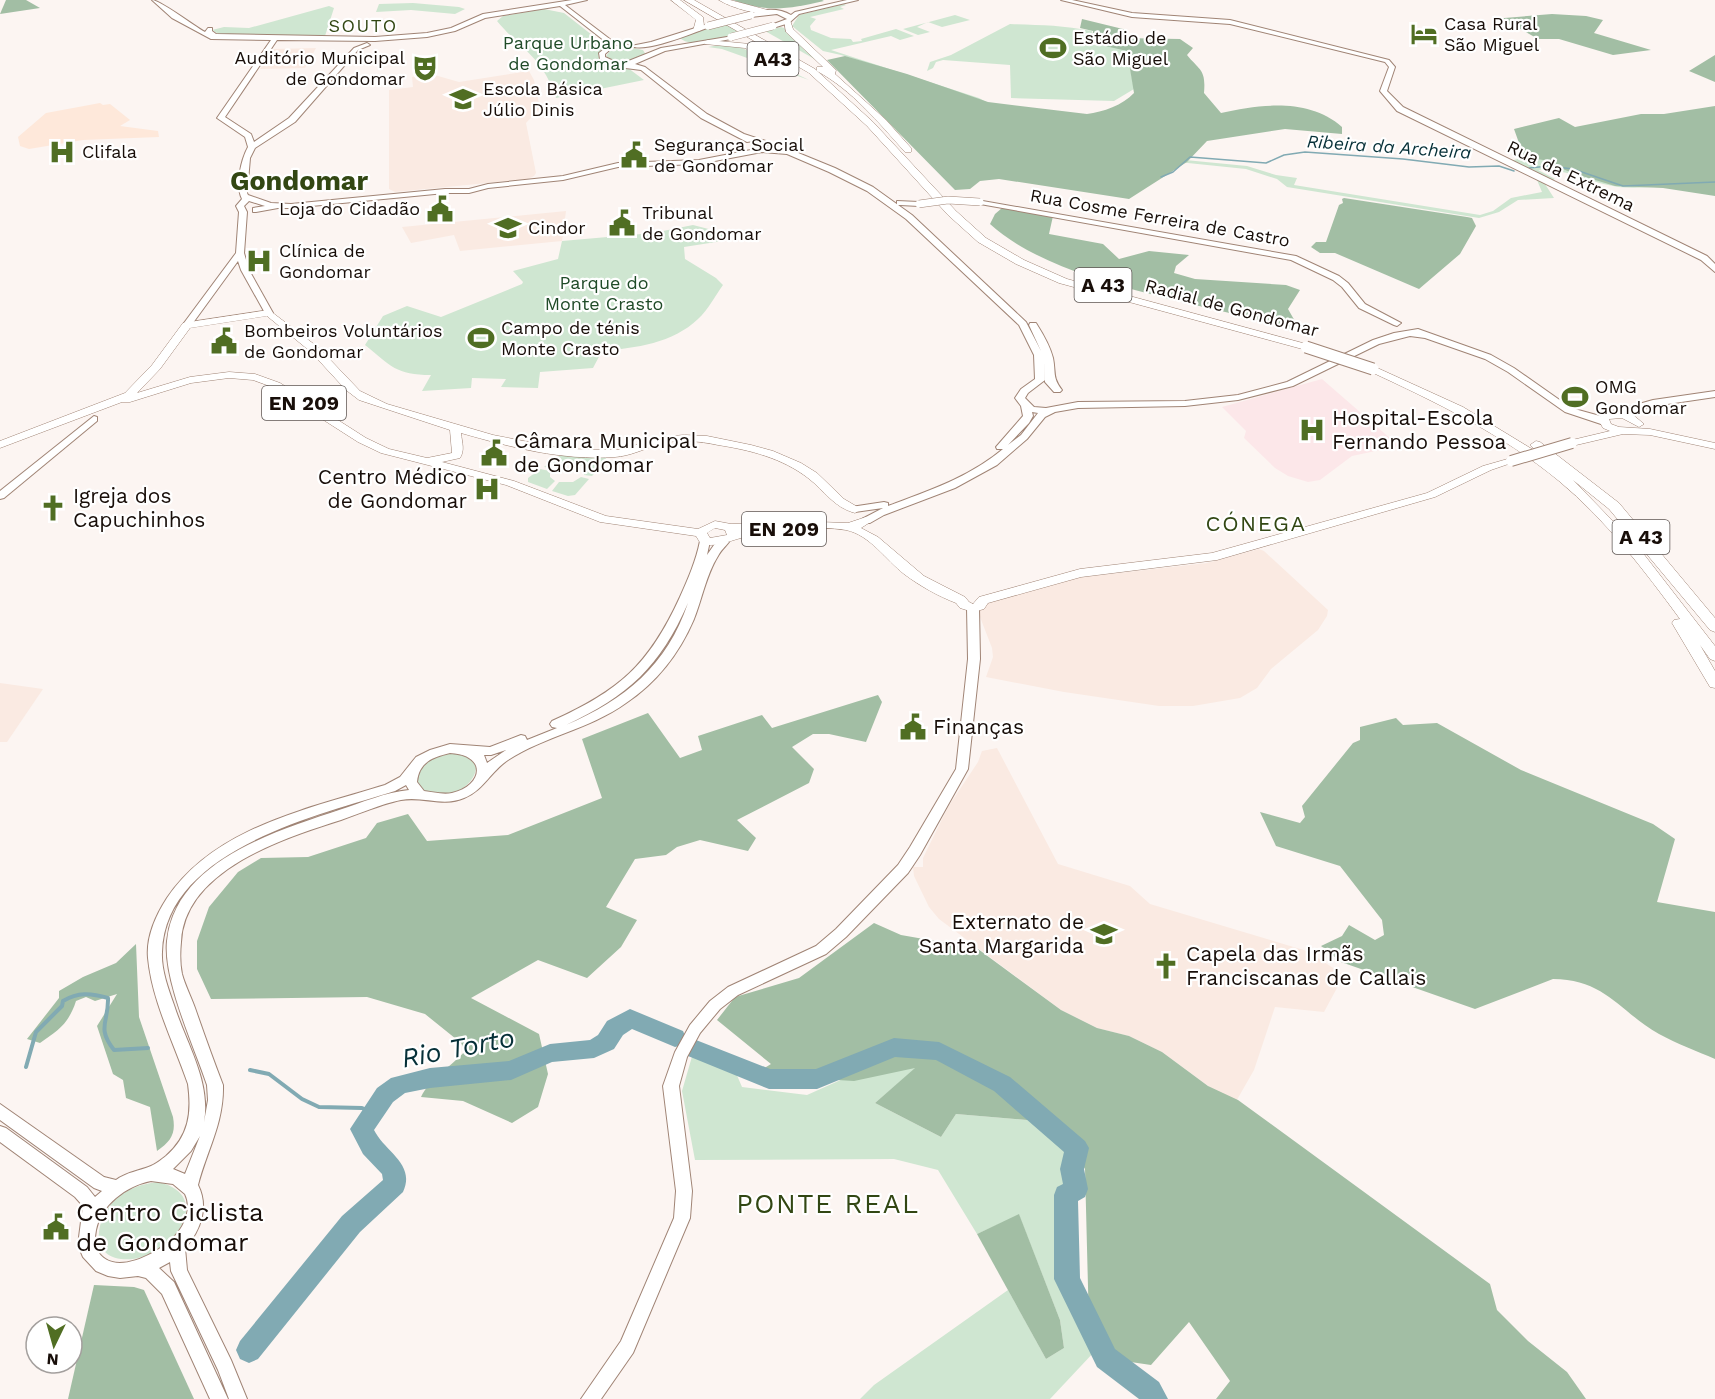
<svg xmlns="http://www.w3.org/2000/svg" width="1715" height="1399" font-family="'Work Sans',sans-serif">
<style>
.built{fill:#faeae2}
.industrial{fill:#fee8da}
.medical{fill:#fce7e9}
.green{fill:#cfe6d1}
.forest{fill:#a2bea4}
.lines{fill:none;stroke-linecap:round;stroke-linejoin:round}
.stream-far1{stroke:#81aab3;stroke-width:1.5}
.stream{stroke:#81aab3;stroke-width:4}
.river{fill:#81aab3;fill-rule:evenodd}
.secondary-casing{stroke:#a08475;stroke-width:2}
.primary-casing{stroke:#a08475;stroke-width:1}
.highway-casing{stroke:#a08475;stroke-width:1}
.secondary{fill:#fff;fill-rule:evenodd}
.primary{fill:#fff;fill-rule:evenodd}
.highway{fill:#fff;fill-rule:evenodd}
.secondary-bridge-casing{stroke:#a08475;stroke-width:8;stroke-linecap:butt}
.primary-bridge-casing{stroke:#a08475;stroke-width:12;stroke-linecap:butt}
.highway-bridge-casing{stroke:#a08475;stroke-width:13;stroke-linecap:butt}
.secondary-bridge{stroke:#fff;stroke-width:7}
.primary-bridge{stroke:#fff;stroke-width:10}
.highway-bridge{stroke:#fff;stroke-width:11}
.labels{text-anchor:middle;stroke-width:4.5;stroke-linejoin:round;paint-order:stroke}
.far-poi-label{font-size:18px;fill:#180e09;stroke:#fff;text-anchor:start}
.far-neighbourhood-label{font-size:18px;letter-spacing:1.5px;fill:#324713;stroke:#fff}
.far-park-label{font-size:18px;fill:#204b28;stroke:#fff}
.far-water-label{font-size:18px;font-style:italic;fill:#063038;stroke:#fff}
.far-street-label{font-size:18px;fill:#180e09;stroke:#fff}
.shield{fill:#fff;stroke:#5d5653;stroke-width:1.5}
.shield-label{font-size:20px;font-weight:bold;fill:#180e09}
.poi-label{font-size:21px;fill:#180e09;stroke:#fff;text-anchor:start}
.neighbourhood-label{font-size:22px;letter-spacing:1.5px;fill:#324713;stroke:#fff}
.near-poi-label{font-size:26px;fill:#180e09;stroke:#fff;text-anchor:start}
.far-town-label{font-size:27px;font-weight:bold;fill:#324713;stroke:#fff}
.near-water-label{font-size:27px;font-style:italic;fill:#063038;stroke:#fff}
.near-neighbourhood-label{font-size:27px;letter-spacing:1.5px;fill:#324713;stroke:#fff}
</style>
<rect width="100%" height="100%" fill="#fcf5f2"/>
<g class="built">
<path d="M316,48L305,68L260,69L274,49Z"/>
<path d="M529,71L534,80L540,108L526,123L536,173L534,176L528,179L395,192L389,189V90L413,87L412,77L431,74L459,82Z"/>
<path d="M566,211L562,241L460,251L454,235L411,243L402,227Z"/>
<path d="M1259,549L1264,551L1328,610L1327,616L1318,630L1271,669L1257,688L1240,698L1193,706H1159L1064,692L986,677L993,657L992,648L980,617L979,612L985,603L1065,579L1207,563Z"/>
<path d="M0,683L43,689L7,742H0Z"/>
<path d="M997,748L1058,864L1130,886L1150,904L1307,951L1344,975L1324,1012L1275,1007L1254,1070L1234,1105L1162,1052L1129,1036L1097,1028L1061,1010L939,919L929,907L914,876L913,867H923V858L948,807L978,762L982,751Z"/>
</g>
<path class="industrial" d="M100,103L103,105L110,104L130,120L120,126L158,131L159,137L83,140L29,149L20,146L18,137L46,113Z"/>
<path class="medical" d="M1322,379L1399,446L1352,456L1320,480L1308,482L1288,476L1275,468L1244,438L1246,431L1222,407Z"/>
<g class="green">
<path d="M413,3L459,7L465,9L455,14L411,10L376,12L379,4Z"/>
<path d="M844,4L846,5L840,7L844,9L810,17L816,19L810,26L811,30L831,38L851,39L853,42L862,41L861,39L896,29L914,36L900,40L891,36L831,50L979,98L1005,112L1057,150L1092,170L1118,169L1132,160L1144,156L1247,166L1276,175L1297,178L1294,185L1480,215L1493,211L1511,198L1542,192L1537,180L1504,163L1524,157L1578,164L1635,176L1715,167V183C1683,182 1650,190 1618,187C1590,183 1567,168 1538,170L1555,179L1545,184L1554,198L1518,200L1499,212L1479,218L1287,187L1277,179L1246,169L1149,159L1138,161L1125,171L1111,173L1100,174L1084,170L1064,159L994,108L925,81L841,55L823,51L792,26L799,15Z"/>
<path d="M329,6L334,8L325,36L220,35L212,30L224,27L249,28Z"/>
<path d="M544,9L564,13L606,46L598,55L601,62L628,68L644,80L556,98C542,56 523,52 497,21L503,16Z"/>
<path d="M955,15L970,20L942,27L928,22L917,27L930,32L918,35L903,29Z"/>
<path d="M725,24L740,33C724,37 693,50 680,38L684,35Z"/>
<path d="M1010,24C1039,25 1062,25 1092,31L1091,45L1126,46L1134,89L1114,101L1011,98L1010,65L943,60L936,62L933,68L927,71L930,62L951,55Z"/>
<path d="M781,27L784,28L818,61L765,31Z"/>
<path d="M725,44L738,46L809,80L722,49L708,47Z"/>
<path d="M628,47L643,50L646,55C633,60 617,68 606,56L610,51Z"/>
<path d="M693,225L728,234L727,238L716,242L684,247L685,259L716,278L723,285C715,296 708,310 698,319C673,343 636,348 602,351L593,368L540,372L538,388L501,387L506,379L472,378L471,388L422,391L431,375C396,375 391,366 365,345L383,316L407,306L441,317L522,284L523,282L513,271L558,259L562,241L653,233Z"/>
<path d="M563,455L605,457L607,460L592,476L584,475V467C569,457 558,469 544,467L556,457Z"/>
<path d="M540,469L550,471V477L555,481L547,489L528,482V478Z"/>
<path d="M581,477L589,479L575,495L568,496L552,491L559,482H573Z"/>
<path d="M451,753C463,754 472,756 476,768C474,791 436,805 421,787C404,769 438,755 451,753Z"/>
<path d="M693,1053L736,1073L742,1087L807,1095L901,1053L916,1068L875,1103L941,1137L956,1114L1038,1121L1069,1148L1065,1166L1072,1185L1061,1193L1062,1280L1095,1351L1050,1399H860L874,1385L1008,1290L1046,1359L1064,1348L1060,1320L1019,1215L977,1234L938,1170L894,1159L695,1160L682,1091Z"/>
<path d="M158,1182C220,1196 167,1265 121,1259C87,1254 98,1215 116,1199C128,1188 142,1184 158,1182Z"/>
</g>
<g class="forest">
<path d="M6,0H26L40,8L0,14Z"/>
<path d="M733,0H822L824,1C789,9 767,13 733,0Z"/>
<path d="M1552,14L1586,16L1603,20L1594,33L1651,50L1613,55L1559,39H1538L1515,26L1492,19Z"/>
<path d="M1082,19L1127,30L1122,38L1180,39L1193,48L1187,55C1200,71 1206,69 1204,93L1221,113C1261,104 1309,98 1342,127V134L1285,129L1207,141L1187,162L1129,199L999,179L980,181L970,189L955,190L827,60L845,56L907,74L988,102L1087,114C1103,112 1123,105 1134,93L1127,51L1101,45L1092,40L1093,31L1080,28Z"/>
<path d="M1715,55V82L1689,71Z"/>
<path d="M1715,106V196L1663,188L1615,186L1572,173L1543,160L1524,157L1514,129L1559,118L1575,127L1641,114H1664Z"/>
<path d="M1344,198L1467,217L1472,218L1476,226L1460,254L1419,289L1335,253H1320L1311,247L1316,242H1326L1339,205L1343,203L1342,199Z"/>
<path d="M1002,208L1053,216L1049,234L1103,244L1119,259L1149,251L1189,255L1176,266L1174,273L1195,279L1286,285L1300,290L1288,309L1296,323L1293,330C1205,302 1058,286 990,224L995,214Z"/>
<path d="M878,695L882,702L866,742L829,734H813L792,747L814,769L809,783L737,820L756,838L748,851L700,840L677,847L666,855L635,859L606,907L637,920L621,947L587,978L538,960L471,998L539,1034L548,1074L538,1107L512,1123L463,1101L421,1097C430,1078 451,1067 465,1051L461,1043L425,1014L367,997L211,999L197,969V941L209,907L238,872L261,858L308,857L366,838L377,823L408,814L427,841L508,835L602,798L582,739L648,713L680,758L702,750L698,736L762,715L772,728Z"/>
<path d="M1396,718L1403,725L1437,723L1521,770L1653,824L1675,839L1657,902L1715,912V1059C1697,1051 1677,1044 1659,1034C1620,1012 1605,979 1553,979L1475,1009L1341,962L1321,946L1342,936L1349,925L1375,940L1384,935L1382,920L1340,866L1276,846L1260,812L1300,823L1305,817L1302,806L1353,743L1360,740V727Z"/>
<path d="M874,923L901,935L958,945L971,954L978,949L1061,1010L1097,1028L1129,1036L1162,1052L1208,1086L1238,1100L1490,1284L1497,1310L1528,1341L1567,1372L1586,1399H1216L1230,1381L1189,1322L1151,1365L1117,1360L1089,1326L1085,1169L1061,1129L1006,1081L986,1071H967L998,1085L1038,1121L956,1114L941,1137L875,1103L915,1068L854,1081L771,1076L761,1070L771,1064L717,1020L735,997L799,978Z"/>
<path d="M136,944L139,1017L173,1117C176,1134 171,1141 157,1151L150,1107L126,1098L123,1080L113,1074L97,1026L117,994L95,1001L86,997L76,1001C69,1023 59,1030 40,1043L27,1039L59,998V991L83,977L116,963Z"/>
<path d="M1019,1214L1060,1320L1064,1348L1046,1359L977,1234Z"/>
<path d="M94,1285L134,1287L144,1290L194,1399H68Z"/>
</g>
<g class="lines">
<g class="stream-far1">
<path d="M1529,168L1549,166L1573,169L1623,186L1715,182"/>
<path d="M1161,177L1173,172L1190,157L1266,163L1284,155L1305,152L1403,159L1469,167L1499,166L1514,171"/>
</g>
<g class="stream">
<path d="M26,1067L36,1032L62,1006L63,1001C78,992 91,993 108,998C109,1022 96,1027 114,1050L148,1048"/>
<path d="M250,1070L269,1074L302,1099L319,1107L362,1108L375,1113"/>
</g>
<g class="river">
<path d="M630,1009L683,1031L686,1038L683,1045L675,1047L632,1029L623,1035L614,1049L594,1058L552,1062L511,1080L430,1088L405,1093L393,1102L374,1130C385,1152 416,1164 403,1192L360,1232L258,1359L249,1363L240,1359L236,1350L240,1341L342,1216L383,1180L382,1174L363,1154L350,1129L377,1088L391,1078L430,1068L509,1061L550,1044L590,1040L598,1035L607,1021Z"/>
<path d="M894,1038L939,1042L1010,1077L1085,1141L1089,1148L1084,1169L1088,1189L1085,1197L1078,1201L1080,1278L1115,1349L1159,1382L1168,1399H1139L1097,1367L1054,1279V1195L1057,1187L1063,1184L1060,1169L1064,1152L994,1091L936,1060L895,1057L817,1089H769L688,1056L685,1049L688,1042L696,1040L770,1069H816Z"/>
</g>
<g class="secondary-casing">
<g id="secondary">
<path d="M152,0C160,0 194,26 205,32L208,28H212V31L216,34L375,37L427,33L451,28L483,14L572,0H587L565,5L611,40L628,45L629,46L626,48L614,44L613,47L605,54V57L618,63L626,62L661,48L733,36L734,37L731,39L665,51L635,64L645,67L707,114L744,134L772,143L768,145L753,141L747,142L701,118L641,70L618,67L600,59L599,53L608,46L606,42L560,6L485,18L455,31L427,37L375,41L277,40L225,117L251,134L254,142L289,118L354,48L367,43L370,45L358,50L295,122L255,148L250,158L247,193L248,195L271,203L291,204L445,189H469L488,184L563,176L618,163L699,160L756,149L754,147L758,145L764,148L791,150L835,168L873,187L912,215L1026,322L1041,351L1029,325L1030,323H1036C1043,334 1050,346 1053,358C1056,373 1052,377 1062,390L1060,392H1054L1045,382L1044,359L1045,380L1028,393L1025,398L1034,407L1046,408L1078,402L1185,401L1238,395L1287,382L1373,340L1394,333L1418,329L1491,355L1514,368L1571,408L1600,416L1609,422L1604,425L1565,412L1508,372L1485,359L1425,338L1410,336L1379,344L1293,386L1238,400L1185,406L1078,408L1055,412L1045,417L1027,439L997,465L955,488L884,515L870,523H862L861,521L862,519L883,508L855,512L851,511L850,509L851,507L884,502L888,503V506C928,491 970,477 1003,449H997L996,447L1023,416L1021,406L1015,398L1021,389L1035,379L1034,355L1019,325L906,219L867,191L829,172L787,154L762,152L699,164L618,167L563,180L488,188L469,193H445L291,208H278L256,212H253V208L265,206L249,201L244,206L247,212L244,253L249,270L273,313L269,316L265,313L241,270L238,261L190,327H184V323L236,253L239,212L236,206L242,199C235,185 241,160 248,147L245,137L217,118L271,40L211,39L172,18ZM1032,412L1038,413L1021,435L1008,445L1029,423L1033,416Z"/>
<path d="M847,0H858L799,14L789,23L773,28L771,27V25L787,19L777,14L751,17L748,15C760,9 778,7 791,15L795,12Z"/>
<path d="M1061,0H1072L1132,13L1230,20L1389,60L1395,67L1387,91L1403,107L1707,256L1715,264V272L1701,260L1397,111L1380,91L1389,67L1385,62L1230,24L1132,17Z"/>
<path d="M708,24L710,25V27C693,33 646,53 631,46L651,42Z"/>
<path d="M977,200L1296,256L1339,276L1348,283L1365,304L1401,323L1397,326L1394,325L1359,308L1342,287L1333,280L1291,260L980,204H977Z"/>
<path d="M897,201L919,202L923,204L919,206L900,205H897Z"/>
<path d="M1715,391V397L1654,406L1617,416L1612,413L1614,411L1653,400Z"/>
<path d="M94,416L97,417V421L4,498L0,499V491Z"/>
<path d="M705,538L710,541L707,555L714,545L724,539L729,542C725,547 721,550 718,556C706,575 702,599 694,619C679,654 657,682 626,703C590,729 545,736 508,760C491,771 483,791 464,798C443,807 423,796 401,800C381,804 361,813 341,820C284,838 184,870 181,942C180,952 180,965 182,974C185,985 191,997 195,1008C204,1034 213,1059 223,1085C224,1123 207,1150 198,1185C209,1207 201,1230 185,1248L187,1270L231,1360L247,1399H229L218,1370L171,1271L170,1262L159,1268L174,1282L228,1399H210L162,1294L146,1278L138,1276L120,1278L108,1276L96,1271L83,1257L78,1245L83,1206L75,1197L0,1142V1126L6,1128L87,1187L95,1197L102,1191L94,1188L0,1120V1104L104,1177L116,1180C127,1172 139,1171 151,1166C156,1164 162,1159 166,1156C189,1136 192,1113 188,1084C174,1043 152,1001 148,958C146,937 156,915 167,898C215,827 308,809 385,785L400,777L416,757L430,750L450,744L490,747L521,735L525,736L527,740L557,728L552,727L550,724L552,721C619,691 649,665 680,597C688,579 696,561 700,541ZM688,603C667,665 625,700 566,725C628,696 660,667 688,603ZM506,750L487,763L484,755H491ZM450,753C488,755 483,786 452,793C443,795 433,792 424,791L417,782C419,762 433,757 450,753ZM406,785L409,790C386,792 361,803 339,810C276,831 175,861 167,941C163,980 194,1046 207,1085L208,1100L204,1122C211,1081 186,1043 174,1005C168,988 161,969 162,952C165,850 318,815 395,791ZM200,1136L185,1174L173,1169L191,1151ZM151,1181L173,1184L185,1194C192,1208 185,1225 175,1236C159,1253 111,1280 96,1248C94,1243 95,1236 96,1230C101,1205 126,1186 151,1181Z"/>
<path d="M973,604L979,608L980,659L968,769L920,855L908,873L846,937L826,954L738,995L720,1009L700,1033L687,1057L679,1086L692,1191L690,1218L633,1353L601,1399H581L621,1341L674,1218L676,1191L663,1086L675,1052L690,1025L710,1001L728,987L816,946L836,929L898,865L910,847L956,769L968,659L967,608Z"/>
</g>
</g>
<g class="primary-casing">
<g id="primary">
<path d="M269,310L319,348L360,391L387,404L493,435L564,449L620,450L662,437L684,435L707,436L751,445L773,451L801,463L817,473L844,499L861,509L855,513C833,507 825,491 808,478C782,458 750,450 718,445C699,441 678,439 659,444C644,449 630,456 615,457C563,461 510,447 461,433C462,443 465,450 460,458L442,462L514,481L606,516L698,529L715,521L731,524L756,523L757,528L818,522L848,523L866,517L870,518L872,521L861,528L878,537L924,576L965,597L969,602L973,604L979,597L1080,569L1212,553L1427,493L1483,466L1511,458L1517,461L1491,470L1435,497L1217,560L1081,577L988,603L984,609L973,612L960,608L956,603C938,596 920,586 904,574C886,560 870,535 846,530C816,525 779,531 750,536C731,539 720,548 701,544L696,536L600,522L506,485L381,453L358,442L272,387L253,380L229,378L191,383L130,402H122L0,448V441L125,393L152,365L183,323ZM267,316L311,352L346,390L359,400L450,430L452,453L427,458L389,449L366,438L280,383L255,374L229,372L190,377L137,393L160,369L190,328ZM715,528L725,530L727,535L710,538L707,533Z"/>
<path d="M1616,410L1632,414L1644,424L1639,427L1622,418L1609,419L1611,424L1619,427L1650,429L1715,443V449L1650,435L1623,434L1572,446L1568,445V441L1610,431L1603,428L1598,419L1603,413Z"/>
</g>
</g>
<g class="highway-casing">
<g id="highway">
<path d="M671,0H680L703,17L704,26L699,31H693L696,20Z"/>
<path d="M684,0H694L815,69L873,122L956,211L986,238L1024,260L1067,279L1310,345L1312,347L1306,350L1059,283L1016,264L978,242L948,215L867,126L809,73Z"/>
<path d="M719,0H730L775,12C764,18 729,7 719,0Z"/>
<path d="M784,20H790L793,29L836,70L835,74L886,120L911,148V152H905C879,123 852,90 817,71V67H823L786,32Z"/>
<path d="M708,40L750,44L785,63L778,65L745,48L705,44L704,42Z"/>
<path d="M1373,366L1463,407L1540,454L1530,445L1536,441L1540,442L1619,503L1715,618V632L1710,630L1609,509L1573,480L1639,548L1715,646V661L1710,659L1700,645L1715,671V688L1710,687L1672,623L1674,620L1680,619C1644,570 1606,520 1559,481C1502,434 1436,402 1369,371V367Z"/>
</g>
</g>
<use href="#secondary" class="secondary"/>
<use href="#primary" class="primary"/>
<use href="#highway" class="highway"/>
<g class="secondary-bridge-casing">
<g id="secondary-bridge">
<path d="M708,26L751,15"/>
<path d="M731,37L773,26"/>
<path d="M919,204L948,200L980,202"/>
</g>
</g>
<g class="primary-bridge-casing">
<path id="primary-bridge" d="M1511,461L1572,443"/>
</g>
<g class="highway-bridge-casing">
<path id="highway-bridge" d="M1306,347L1373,369"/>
</g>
<use href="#secondary-bridge" class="secondary-bridge"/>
<use href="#primary-bridge" class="primary-bridge"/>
<use href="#highway-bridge" class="highway-bridge"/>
</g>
<defs>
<g id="hotel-bare" transform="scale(2.07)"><path d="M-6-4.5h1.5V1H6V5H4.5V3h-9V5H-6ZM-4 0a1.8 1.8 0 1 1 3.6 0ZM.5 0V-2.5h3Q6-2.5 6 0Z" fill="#506e23" stroke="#fff" stroke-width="2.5" paint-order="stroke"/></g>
<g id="stadium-bare" transform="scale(2.07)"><path d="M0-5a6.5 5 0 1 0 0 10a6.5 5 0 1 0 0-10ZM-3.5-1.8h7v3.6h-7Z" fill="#506e23" stroke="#fff" stroke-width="2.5" paint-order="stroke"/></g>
<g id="theatre-bare" transform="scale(2.07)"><path d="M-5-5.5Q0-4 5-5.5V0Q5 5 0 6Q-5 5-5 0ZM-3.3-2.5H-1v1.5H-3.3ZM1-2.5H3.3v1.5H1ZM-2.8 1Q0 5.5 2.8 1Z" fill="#506e23" stroke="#fff" stroke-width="2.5" paint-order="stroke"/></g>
<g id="school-bare" transform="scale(2.07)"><path d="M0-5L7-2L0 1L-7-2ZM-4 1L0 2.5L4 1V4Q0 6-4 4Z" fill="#506e23" stroke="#fff" stroke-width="2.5" paint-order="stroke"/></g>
<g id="hospital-bare" transform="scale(2.07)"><path d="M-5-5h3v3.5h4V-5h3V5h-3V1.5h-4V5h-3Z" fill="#506e23" stroke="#fff" stroke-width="2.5" paint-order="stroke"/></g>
<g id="civic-bare" transform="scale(2.07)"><path d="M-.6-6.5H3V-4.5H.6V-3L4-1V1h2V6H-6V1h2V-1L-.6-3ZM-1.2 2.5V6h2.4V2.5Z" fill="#506e23" stroke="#fff" stroke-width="2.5" paint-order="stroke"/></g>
<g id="university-bare" transform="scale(2.07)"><path d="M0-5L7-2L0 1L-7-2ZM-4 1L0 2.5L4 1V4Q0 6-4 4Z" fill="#506e23" stroke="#fff" stroke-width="2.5" paint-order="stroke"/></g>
<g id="church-bare" transform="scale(2.07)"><path d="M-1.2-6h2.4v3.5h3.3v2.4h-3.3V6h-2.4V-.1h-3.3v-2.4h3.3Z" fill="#506e23" stroke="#fff" stroke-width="2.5" paint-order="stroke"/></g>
</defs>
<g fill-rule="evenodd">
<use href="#hotel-bare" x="1424" y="34"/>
<use href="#stadium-bare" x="1053" y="48"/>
<use href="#theatre-bare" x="425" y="68"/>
<use href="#school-bare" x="463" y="99"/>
<use href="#hospital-bare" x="62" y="152"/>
<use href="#civic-bare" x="634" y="155"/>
<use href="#civic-bare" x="440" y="209"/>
<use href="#civic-bare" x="622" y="223"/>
<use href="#university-bare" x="508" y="228"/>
<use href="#hospital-bare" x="259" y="261"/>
<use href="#stadium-bare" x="481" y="338"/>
<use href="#civic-bare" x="224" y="341"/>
<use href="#stadium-bare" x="1575" y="397"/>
<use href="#hospital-bare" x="1312" y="430"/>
<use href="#civic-bare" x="494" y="453"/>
<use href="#hospital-bare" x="487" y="489"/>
<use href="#church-bare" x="53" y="508"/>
<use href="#civic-bare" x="913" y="727"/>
<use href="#school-bare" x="1104" y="934"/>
<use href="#church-bare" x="1166" y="966"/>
<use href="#civic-bare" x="56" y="1227"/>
</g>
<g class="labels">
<g class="far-poi-label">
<text x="1444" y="30">Casa Rural<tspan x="1444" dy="21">São Miguel</tspan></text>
<text x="1073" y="44">Estádio de<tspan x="1073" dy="21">São Miguel</tspan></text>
<text x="405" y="64" text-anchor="end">Auditório Municipal<tspan x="405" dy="21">de Gondomar</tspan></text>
<text x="483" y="95">Escola Básica<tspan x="483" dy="21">Júlio Dinis</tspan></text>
<text x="654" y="151">Segurança Social<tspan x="654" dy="21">de Gondomar</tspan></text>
<text x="82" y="158">Clifala</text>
<text x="420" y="215" text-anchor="end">Loja do Cidadão</text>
<text x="642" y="219">Tribunal<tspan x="642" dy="21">de Gondomar</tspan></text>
<text x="528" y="234">Cindor</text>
<text x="279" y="257">Clínica de<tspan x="279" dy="21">Gondomar</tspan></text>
<text x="501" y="334">Campo de ténis<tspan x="501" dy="21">Monte Crasto</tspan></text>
<text x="244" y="337">Bombeiros Voluntários<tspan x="244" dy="21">de Gondomar</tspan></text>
<text x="1595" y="393">OMG<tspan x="1595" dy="21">Gondomar</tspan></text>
</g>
<g class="far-neighbourhood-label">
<text x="363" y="32">SOUTO</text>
</g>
<g class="far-park-label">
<text x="568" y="49">Parque Urbano<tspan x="568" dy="21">de Gondomar</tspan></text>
<text x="604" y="289">Parque do<tspan x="604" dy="21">Monte Crasto</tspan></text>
</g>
<g class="far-water-label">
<text transform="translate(1389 147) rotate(4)" y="6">Ribeira da Archeira</text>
</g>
<g class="far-street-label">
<text transform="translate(1571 176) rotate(26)" y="6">Rua da Extrema</text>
<text transform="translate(1160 218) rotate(10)" y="6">Rua Cosme Ferreira de Castro</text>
<text transform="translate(1232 308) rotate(15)" y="6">Radial de Gondomar</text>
</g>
<g class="shield">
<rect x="747.5" y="42" width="51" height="34" rx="4.5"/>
<rect x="1074.5" y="268" width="57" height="34" rx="4.5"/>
<rect x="262" y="386" width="84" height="34" rx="4.5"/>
<rect x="742" y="512" width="84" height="34" rx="4.5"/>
<rect x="1612.5" y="520" width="57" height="34" rx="4.5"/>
</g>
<g class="shield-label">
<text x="773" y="66">A43</text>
<text x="1103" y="292">A 43</text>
<text x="304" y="410">EN 209</text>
<text x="784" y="536">EN 209</text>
<text x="1641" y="544">A 43</text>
</g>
<g class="poi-label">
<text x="1332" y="425">Hospital-Escola<tspan x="1332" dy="24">Fernando Pessoa</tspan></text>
<text x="514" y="448">Câmara Municipal<tspan x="514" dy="24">de Gondomar</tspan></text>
<text x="467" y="484" text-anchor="end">Centro Médico<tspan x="467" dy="24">de Gondomar</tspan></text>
<text x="73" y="503">Igreja dos<tspan x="73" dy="24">Capuchinhos</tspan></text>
<text x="933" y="734">Finanças</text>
<text x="1084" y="929" text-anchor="end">Externato de<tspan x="1084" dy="24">Santa Margarida</tspan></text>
<text x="1186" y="961">Capela das Irmãs<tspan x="1186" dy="24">Franciscanas de Callais</tspan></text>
</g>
<g class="neighbourhood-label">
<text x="1256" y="531">CÓNEGA</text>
</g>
<g class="near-poi-label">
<text x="76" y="1221">Centro Ciclista<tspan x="76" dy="30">de Gondomar</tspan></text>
</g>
<g class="far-town-label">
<text x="299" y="190">Gondomar</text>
</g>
<g class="near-water-label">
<text transform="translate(458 1048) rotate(-11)" y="9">Rio Torto</text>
</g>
<g class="near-neighbourhood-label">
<text x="828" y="1213">PONTE REAL</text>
</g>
</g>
<g transform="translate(54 1345) rotate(185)"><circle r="28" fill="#ffffff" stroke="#a39f9d" stroke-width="1.5"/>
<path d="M0-4.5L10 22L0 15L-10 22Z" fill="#506e23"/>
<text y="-9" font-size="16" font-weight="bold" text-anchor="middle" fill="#180e09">N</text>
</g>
</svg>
